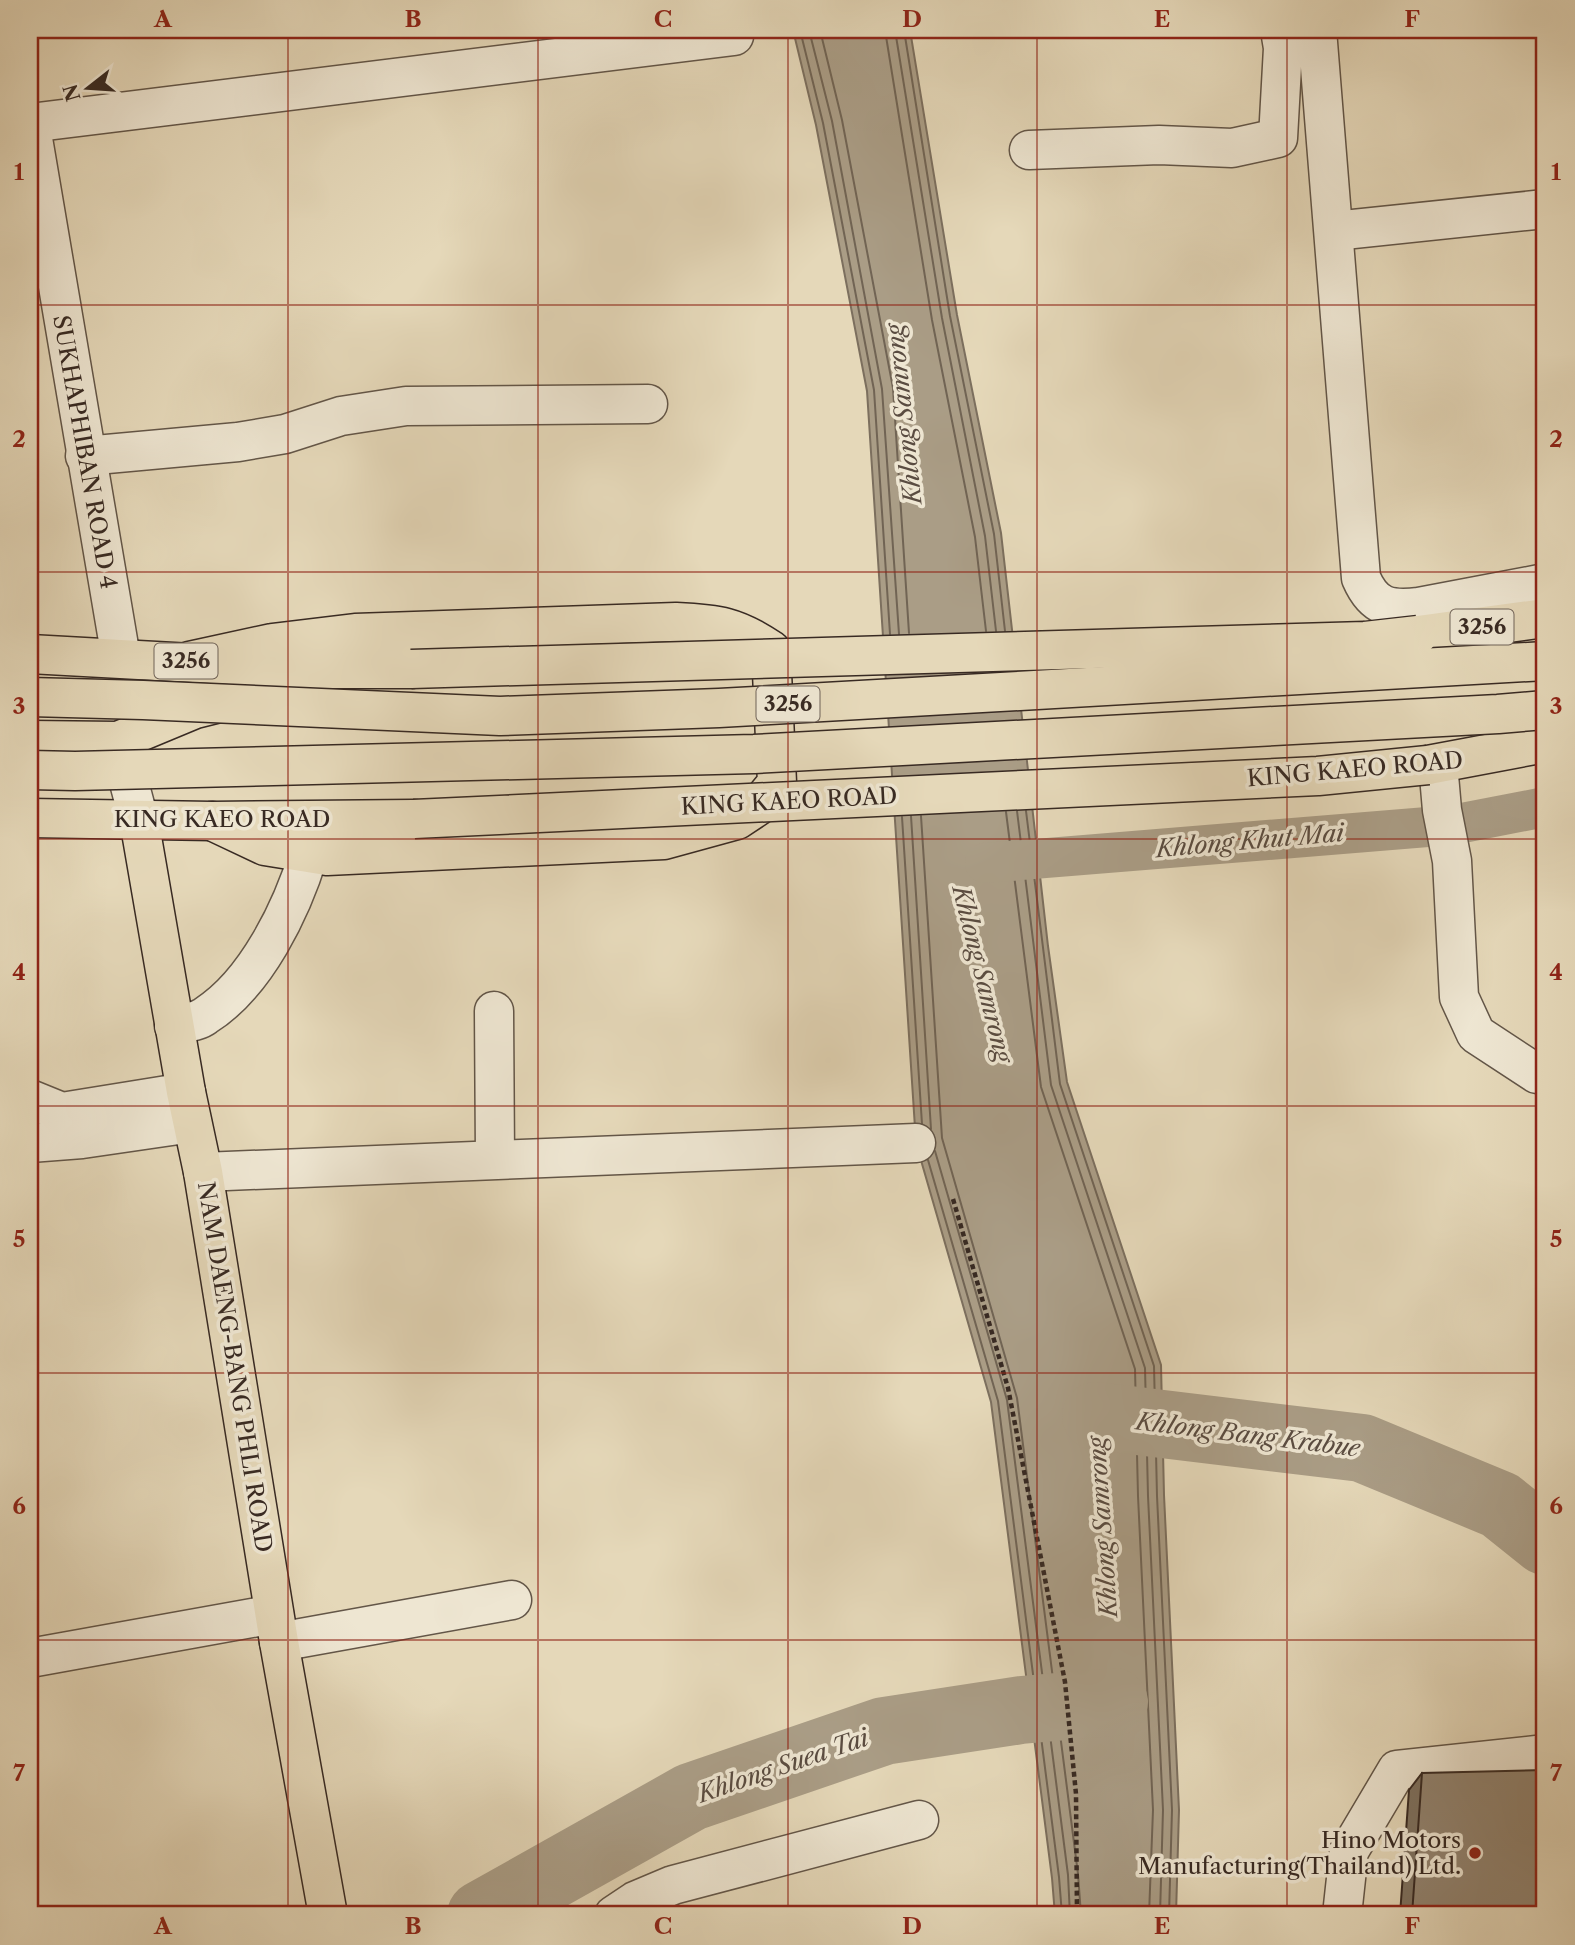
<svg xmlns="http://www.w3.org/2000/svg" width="1575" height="1945" font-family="'Libre Caslon Text',serif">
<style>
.water{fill:#aa9d86;stroke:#7c6f5e;stroke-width:2}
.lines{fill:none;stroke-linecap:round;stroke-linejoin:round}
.shore{stroke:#716454;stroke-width:2}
.canal{stroke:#aa9d86;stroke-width:40}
.river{stroke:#aa9d86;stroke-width:68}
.minor-casing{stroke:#635648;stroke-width:41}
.major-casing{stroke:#382a23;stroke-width:41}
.path{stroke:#382a23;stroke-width:4.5;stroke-dasharray:5 3.5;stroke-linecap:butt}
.minor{stroke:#eee6d2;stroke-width:38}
.major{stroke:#e5d8b9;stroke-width:38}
.major-bridge-casing{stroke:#382a23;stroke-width:41;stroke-linecap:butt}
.major-bridge{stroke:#e5d8b9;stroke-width:38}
.wall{fill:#7e7261;stroke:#382a23;stroke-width:2}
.building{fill:#928471;stroke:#382a23;stroke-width:2}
.grid{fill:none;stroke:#8f2418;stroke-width:2;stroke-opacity:0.55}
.poi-dot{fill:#8f2418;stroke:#eee6d2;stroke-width:2.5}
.labels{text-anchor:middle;stroke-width:7;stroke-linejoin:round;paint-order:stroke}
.shield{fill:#eee6d2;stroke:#6f6258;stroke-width:2}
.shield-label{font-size:21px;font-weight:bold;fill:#382a23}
.street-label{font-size:23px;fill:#382a23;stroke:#eee6d2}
.poi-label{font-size:23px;fill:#382a23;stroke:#eee6d2;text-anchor:end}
.water-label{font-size:24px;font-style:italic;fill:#5a4c41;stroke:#eee6d2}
.neatline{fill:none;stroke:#8f2418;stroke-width:2.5}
.grid-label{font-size:23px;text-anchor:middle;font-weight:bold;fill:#8f2418}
</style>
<rect width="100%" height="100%" fill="#e5d8b9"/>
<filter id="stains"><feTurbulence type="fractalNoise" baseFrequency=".00286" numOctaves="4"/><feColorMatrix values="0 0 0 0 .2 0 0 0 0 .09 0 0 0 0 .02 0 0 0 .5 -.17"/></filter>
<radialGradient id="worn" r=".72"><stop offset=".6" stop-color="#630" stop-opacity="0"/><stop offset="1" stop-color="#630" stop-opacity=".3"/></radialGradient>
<path class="water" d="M793,30H910L957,315L1001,533L1048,946L1067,1082L1161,1365L1164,1495L1179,1810L1176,1915H1055L1052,1878L991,1402L916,1143L867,391L816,125Z"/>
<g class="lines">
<g class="shore">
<path d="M800,30L823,123L874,390L890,634"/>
<path d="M809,30L832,121L882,389L899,634"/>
<path d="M820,30L842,120L893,388L909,633"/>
<path d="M885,30L932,320L975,537L986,631"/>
<path d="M895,30L942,318L985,536L996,631"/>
<path d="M904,30L950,316L994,534L1005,631"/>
<path d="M1017,811L1051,1085L1145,1368L1148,1496L1163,1810L1160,1915"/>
<path d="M1026,811L1060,1084L1154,1366L1157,1496L1172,1810L1169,1915"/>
<path d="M1006,812L1041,1087L1135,1369L1138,1496L1153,1810L1149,1915"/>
<path d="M911,816L931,1129"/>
<path d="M921,816L942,1138L1017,1398L1078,1874L1081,1915"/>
<path d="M902,817L922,1124"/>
<path d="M935,1151L1007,1400L1068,1875L1070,1915"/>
<path d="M928,1160L998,1401L1059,1877L1062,1915"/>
</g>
<path class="canal" d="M985,863L1452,825L1545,807"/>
<g class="river">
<path d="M1096,1416L1362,1448L1500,1505L1545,1541"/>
<path d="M481,1915L691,1797L884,1731L1021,1710L1114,1702"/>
</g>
<g class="minor-casing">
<g id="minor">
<path d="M1317,30L1361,578C1374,608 1390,610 1419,607L1545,583"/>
<path d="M30,121L121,658"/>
<path d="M30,123L734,36"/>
<path d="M1029,150L1159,145L1232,148L1278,138L1283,48L1280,30"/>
<path d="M1334,231L1545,209"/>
<path d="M85,456L238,442L285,434L341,416L406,406L648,404"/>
<path d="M118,741L139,820"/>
<path d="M1438,764L1442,810L1452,861L1459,997L1476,1034L1537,1074L1545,1075"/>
<path d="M494,1011L495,1158"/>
<path d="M174,1026C184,1023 197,1022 205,1016C256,984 292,909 309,853"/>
<path d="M30,1099L62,1112L186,1092"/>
<path d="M30,1143L82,1139L192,1123"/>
<path d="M203,1172L916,1143"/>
<path d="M279,1642L512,1600"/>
<path d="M30,1658L274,1614"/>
<path d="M614,1915L635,1901L673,1885L919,1820"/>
<path d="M1342,1915L1349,1851L1397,1770L1545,1754"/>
</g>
</g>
<g class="major-casing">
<g id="major">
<path d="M1418,635L1545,618"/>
<path d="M30,654L302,669H411"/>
<path d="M189,661L272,643L355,633L676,622C718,624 736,626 771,650L777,783L758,806L737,820L664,840L327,856L265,846L212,821"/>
<path d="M30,740L118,741L195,709L219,703"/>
<path d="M1428,765L1545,743"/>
<path d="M30,818L212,821L414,819"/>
<path d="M139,820L186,1092L203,1172L279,1642L328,1915"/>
</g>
</g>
<path class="path" d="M953,1199L1008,1388L1065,1682L1076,1794L1077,1915"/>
<use href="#minor" class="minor"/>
<use href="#major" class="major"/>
<g class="major-bridge-casing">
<g id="major-bridge">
<path d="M411,669L1365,641L1418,635"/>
<path d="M30,697L143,700L500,716L719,708L1545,661"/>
<path d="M30,770L75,771L754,754L1498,714L1545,710"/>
<path d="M414,819L1318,776L1428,765"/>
</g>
</g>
<use href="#major-bridge" class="major-bridge"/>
</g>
<path class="wall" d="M1422,1773L1545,1915H1400L1409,1790Z"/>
<path class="building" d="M1545,1770V1915H1412L1422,1773Z"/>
<path class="grid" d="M288,30V1915M538,30V1915M788,30V1915M1037,30V1915M1287,30V1915M30,305H1545M30,572H1545M30,839H1545M30,1106H1545M30,1373H1545M30,1640H1545"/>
<circle class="poi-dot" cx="1475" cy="1853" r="7"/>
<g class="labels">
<g class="shield">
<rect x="1450.5" y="609.5" width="63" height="35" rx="5"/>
<rect x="154.5" y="643.5" width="63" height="35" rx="5"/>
<rect x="756.5" y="686.5" width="63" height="35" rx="5"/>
</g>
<g class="shield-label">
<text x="1482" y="634">3256</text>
<text x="186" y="668">3256</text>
<text x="788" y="711">3256</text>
</g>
<g class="street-label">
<text transform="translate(85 452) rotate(80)" y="8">SUKHAPHIBAN ROAD 4</text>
<text transform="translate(1355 769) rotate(-5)" y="8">KING KAEO ROAD</text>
<text transform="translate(789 801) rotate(-3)" y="8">KING KAEO ROAD</text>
<text x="222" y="827">KING KAEO ROAD</text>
<text transform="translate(235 1367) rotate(81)" y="8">NAM DAENG-BANG PHLI ROAD</text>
</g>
<g class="poi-label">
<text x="1461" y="1848">Hino Motors<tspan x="1461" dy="26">Manufacturing(Thailand) Ltd.</tspan></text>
</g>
<g class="water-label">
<text transform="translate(904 414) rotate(-96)" y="8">Khlong Samrong</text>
<text transform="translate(1250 841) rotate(-5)" y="8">Khlong Khut Mai</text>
<text transform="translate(982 974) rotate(76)" y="8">Khlong Samrong</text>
<text transform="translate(1248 1435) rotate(7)" y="8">Khlong Bang Krabue</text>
<text transform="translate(1103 1527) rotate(-94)" y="8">Khlong Samrong</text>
<text transform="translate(783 1766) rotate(-19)" y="8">Khlong Suea Tai</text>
</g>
</g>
<rect width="1575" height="1945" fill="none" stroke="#e5d8b9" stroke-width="77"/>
<g transform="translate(88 88) rotate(253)" stroke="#eee6d2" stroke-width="5" paint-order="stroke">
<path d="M0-5L12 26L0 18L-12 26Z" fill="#382a23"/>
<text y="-10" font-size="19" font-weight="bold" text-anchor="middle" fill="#382a23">N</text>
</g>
<rect x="38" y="38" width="1498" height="1868" class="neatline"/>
<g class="grid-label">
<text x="163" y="27">A</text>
<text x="413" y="27">B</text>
<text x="663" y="27">C</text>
<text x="912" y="27">D</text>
<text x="1162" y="27">E</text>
<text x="1412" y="27">F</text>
<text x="19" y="180">1</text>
<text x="1556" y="180">1</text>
<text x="19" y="447">2</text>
<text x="1556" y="447">2</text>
<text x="19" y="714">3</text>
<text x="1556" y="714">3</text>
<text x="19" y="980">4</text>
<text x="1556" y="980">4</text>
<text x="19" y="1247">5</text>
<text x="1556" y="1247">5</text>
<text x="19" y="1514">6</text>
<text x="1556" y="1514">6</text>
<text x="19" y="1781">7</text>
<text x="1556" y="1781">7</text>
<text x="163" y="1934">A</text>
<text x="413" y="1934">B</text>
<text x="663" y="1934">C</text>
<text x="912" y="1934">D</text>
<text x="1162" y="1934">E</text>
<text x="1412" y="1934">F</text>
</g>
<rect width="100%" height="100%" filter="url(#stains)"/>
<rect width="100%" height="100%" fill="url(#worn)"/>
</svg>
